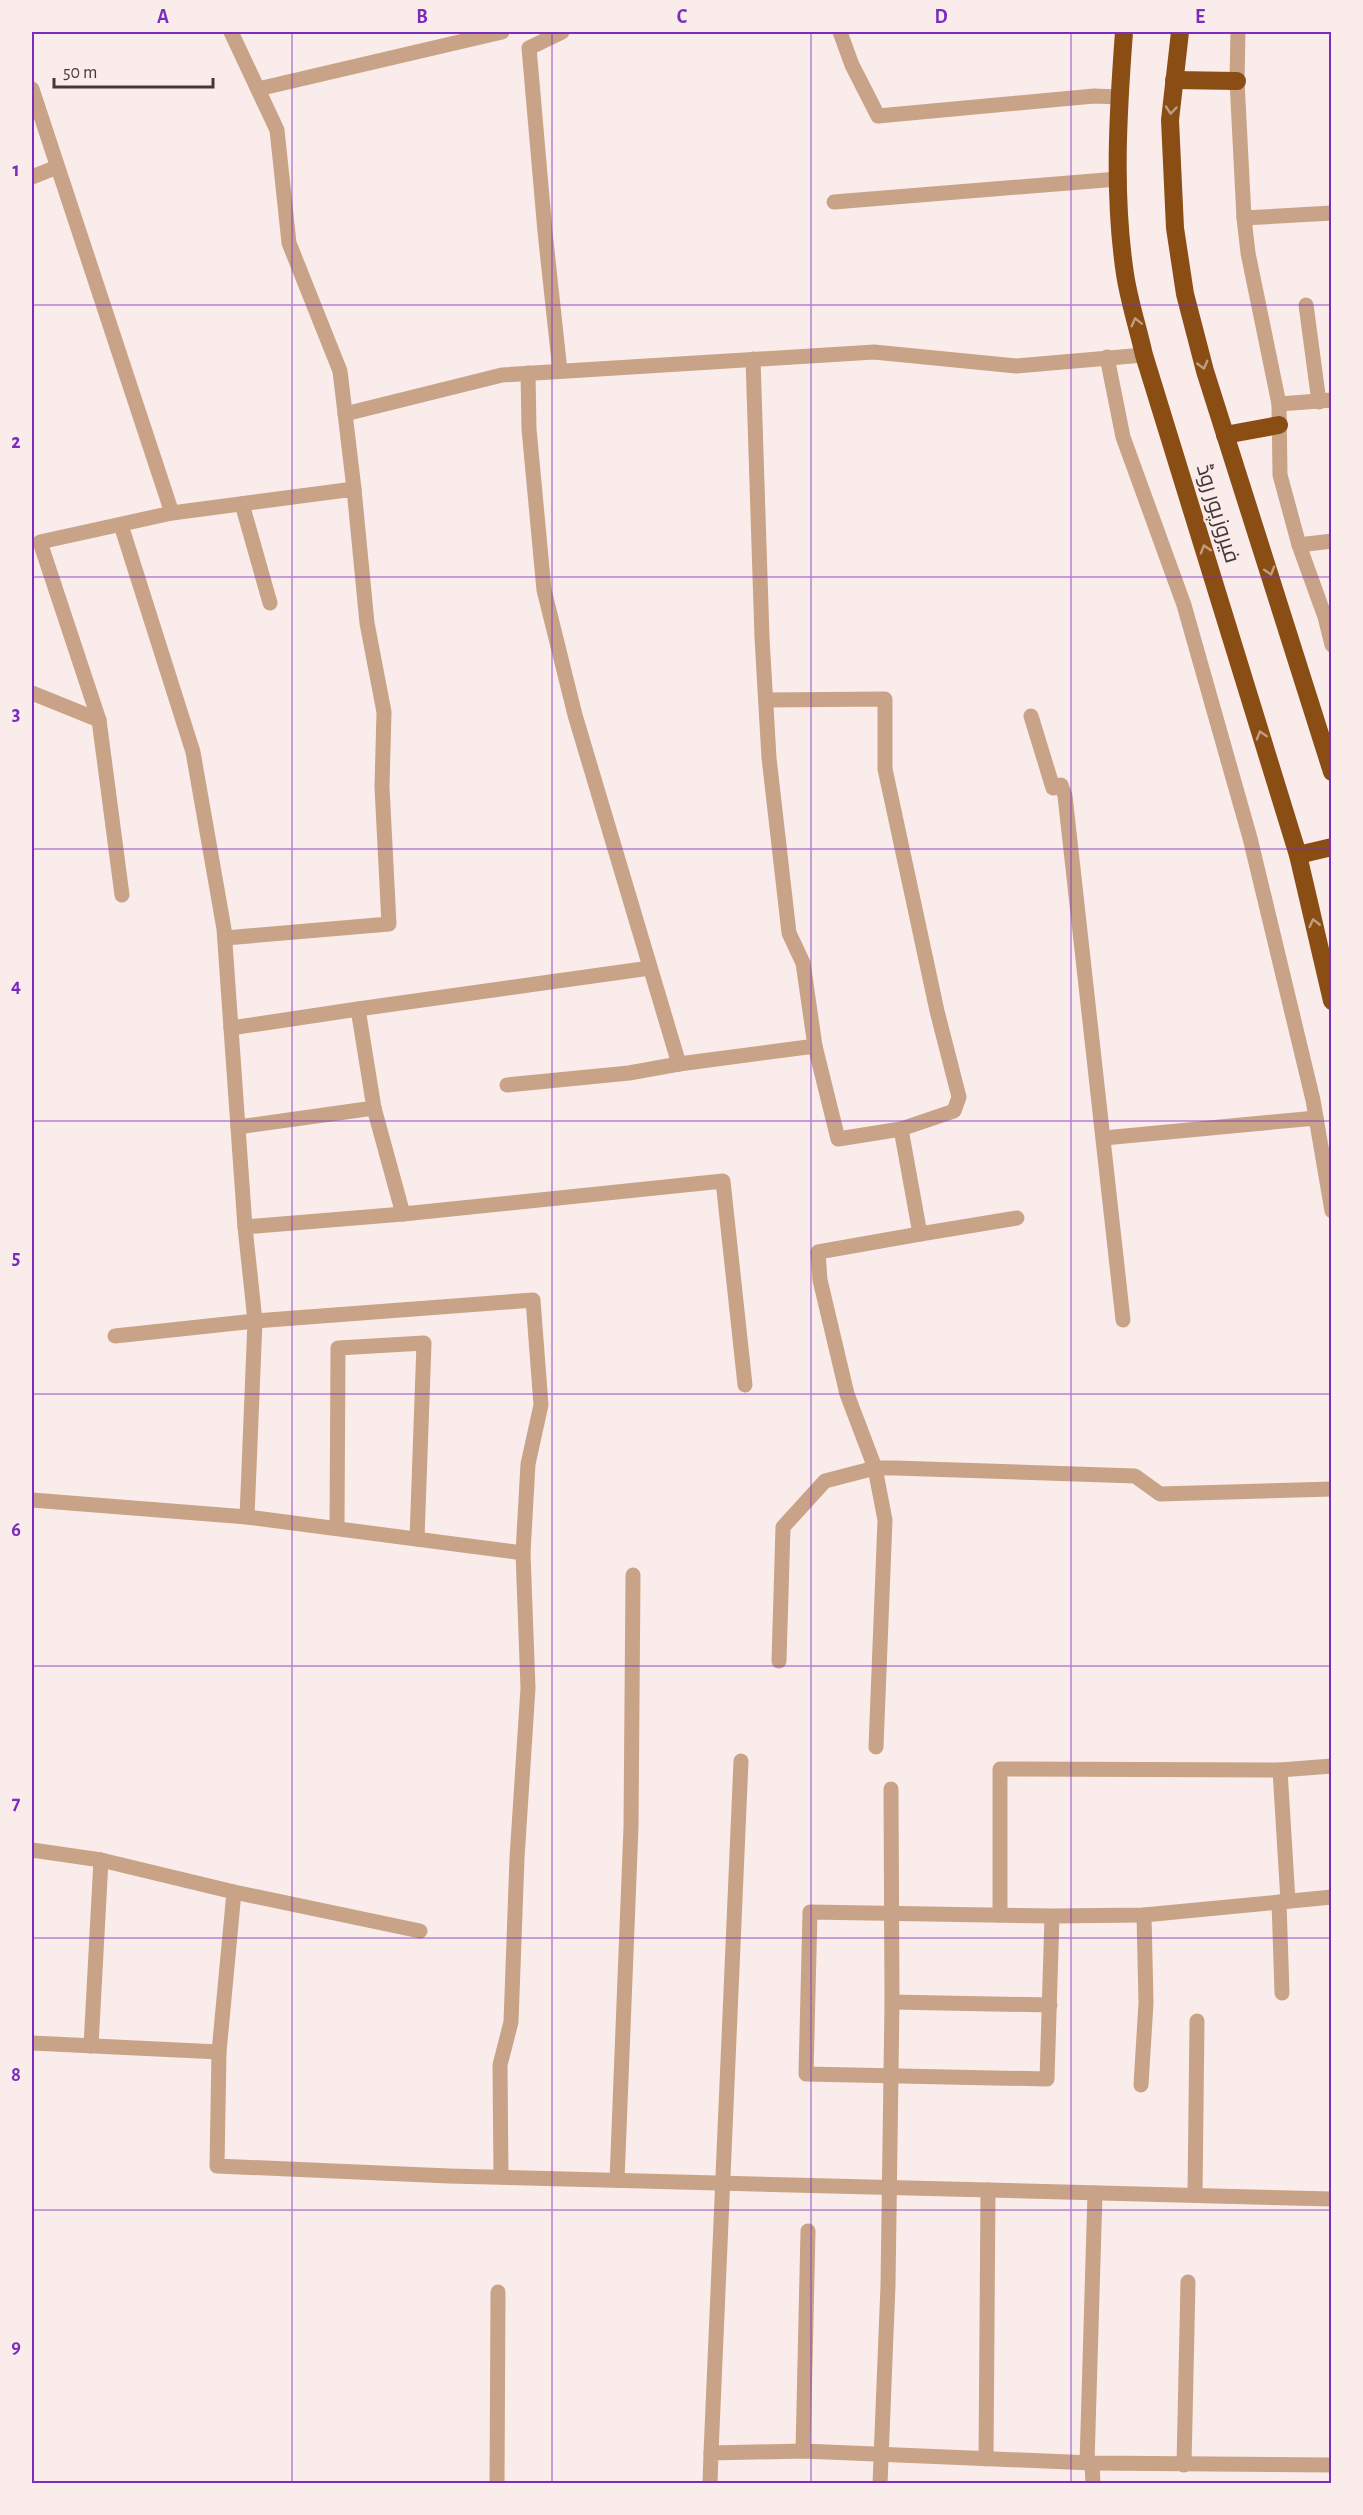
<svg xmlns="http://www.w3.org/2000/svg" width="1363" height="2515" font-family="'Alegreya Sans',Cairo,sans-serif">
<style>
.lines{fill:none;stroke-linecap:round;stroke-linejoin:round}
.minor{stroke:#c9a387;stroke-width:15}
.highway{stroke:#8a4e14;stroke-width:18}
.oneway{stroke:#c29d7f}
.grid{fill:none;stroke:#7b2cbf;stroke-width:1.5;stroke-opacity:0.55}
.labels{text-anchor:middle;stroke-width:4.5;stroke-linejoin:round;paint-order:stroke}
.street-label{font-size:22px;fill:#453836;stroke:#faecea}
.neatline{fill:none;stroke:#7b2cbf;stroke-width:2}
.grid-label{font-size:20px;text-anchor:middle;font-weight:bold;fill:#7b2cbf}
</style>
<rect width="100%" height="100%" fill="#faecea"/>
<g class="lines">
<g class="minor">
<path d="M231,32L277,130L289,243L340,371L354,489"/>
<path d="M840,32L852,65L878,116L1094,96L1119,97"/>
<path d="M1238,32L1237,81L1244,218L1248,253L1279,404L1280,475L1299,545L1325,617L1332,645"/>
<path d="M32,89L172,513"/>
<path d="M258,89L502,32"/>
<path d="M32,177L57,167"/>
<path d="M834,202L1118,179"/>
<path d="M1244,218L1332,213"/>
<path d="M1306,305L1319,402"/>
<path d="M1107,357L1123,437L1184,605L1250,838L1313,1100L1332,1211"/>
<path d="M560,371L545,232L529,48L562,32"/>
<path d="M528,373L529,429L544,590L575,715L679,1064"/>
<path d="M1279,404L1332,400"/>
<path d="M345,414L502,375L874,352L1016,366L1144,355"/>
<path d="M242,504L270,603"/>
<path d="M121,525L193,752L224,929L245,1227"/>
<path d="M1299,545L1332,541"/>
<path d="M32,693L99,720"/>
<path d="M766,700L885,699V769L937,1011L959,1097L954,1111L901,1129"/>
<path d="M1031,716L1053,788L1061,785L1065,796L1123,1320"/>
<path d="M122,895L99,720L40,542L172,513L354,489L367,623L384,712L382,787L389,924L225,938"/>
<path d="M358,1009L650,968"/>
<path d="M231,1028L358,1009L374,1108L238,1127"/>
<path d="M815,1046L838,1139L901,1129L920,1234L1017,1218"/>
<path d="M507,1085L629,1073L679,1064L815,1046L803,963L789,933L769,758L762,638L753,359"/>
<path d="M374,1108L403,1214"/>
<path d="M1104,1138L1316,1118"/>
<path d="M115,1336L255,1321L247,1517L523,1553L528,1688L517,1858L511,2022L500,2065L501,2177"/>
<path d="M32,1500L247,1517"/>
<path d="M337,1528L338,1348L424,1343L417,1539"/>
<path d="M523,1553L528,1464L541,1405L533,1300L255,1321L245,1227L403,1214L723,1181L745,1385"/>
<path d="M779,1661L783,1527L825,1481L875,1468H895L1135,1476L1160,1494L1332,1489"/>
<path d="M876,1747L885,1520L875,1468L847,1394L820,1280L818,1252L920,1234"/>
<path d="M1280,1770L1332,1766"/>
<path d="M891,1789L892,2002L1050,2005"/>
<path d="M32,1850L101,1860L234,1892"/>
<path d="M1279,1902L1282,1993"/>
<path d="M1000,1915V1769L1280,1770L1288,1901"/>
<path d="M1052,1916L1047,2079L806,2074L810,1912L1052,1916L1144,1915L1332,1897"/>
<path d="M32,2043L219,2052L234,1892L420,1931"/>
<path d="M91,2046L101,1860"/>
<path d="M219,2052L217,2166L449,2176L1332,2199"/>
<path d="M1141,2085L1146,2003L1144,1915"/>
<path d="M617,2180L631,1827L633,1575"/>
<path d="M1195,2195L1197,2021"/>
<path d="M803,2451L808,2231"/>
<path d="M711,2453L741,1761"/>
<path d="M986,2459L988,2190"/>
<path d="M1087,2463L1095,2193"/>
<path d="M1092,2463L1093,2484"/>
<path d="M1184,2465L1188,2282"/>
<path d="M497,2484L498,2292"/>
<path d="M710,2484L711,2453L803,2451L1092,2463L1332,2465"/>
<path d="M880,2484L888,2285L892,2002"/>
</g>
<g class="highway">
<path d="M1124,32C1118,112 1113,194 1125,274C1129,301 1138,328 1144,355L1298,855L1332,1001"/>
<path d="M1180,32L1170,120L1175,228L1185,294L1205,371L1332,772"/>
<path d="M1174,80L1237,81"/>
<path d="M1225,435L1279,425"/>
<path d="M1298,855L1332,847"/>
</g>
</g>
<defs><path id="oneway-chevron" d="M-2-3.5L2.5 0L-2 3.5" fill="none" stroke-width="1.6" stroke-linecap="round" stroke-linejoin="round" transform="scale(1.5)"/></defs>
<g class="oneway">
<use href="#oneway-chevron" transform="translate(1171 110) rotate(95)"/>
<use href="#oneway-chevron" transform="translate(1136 322) rotate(-104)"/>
<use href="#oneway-chevron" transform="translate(1203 365) rotate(75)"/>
<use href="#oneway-chevron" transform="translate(1205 549) rotate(-107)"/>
<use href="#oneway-chevron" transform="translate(1270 571) rotate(73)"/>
<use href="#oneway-chevron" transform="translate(1261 735) rotate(-107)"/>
<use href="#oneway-chevron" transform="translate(1314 923) rotate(-103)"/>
</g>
<path class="grid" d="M292,32V2484M552,32V2484M811,32V2484M1071,32V2484M32,305H1332M32,577H1332M32,849H1332M32,1121H1332M32,1394H1332M32,1666H1332M32,1938H1332M32,2210H1332"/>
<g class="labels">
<g class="street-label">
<text transform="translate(1219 513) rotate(73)" y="8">فیروزپور روڈ</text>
</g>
</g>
<rect width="1363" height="2515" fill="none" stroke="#faecea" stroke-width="66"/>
<path d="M54 78v9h159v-9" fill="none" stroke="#453836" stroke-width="3"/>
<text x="63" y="78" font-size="18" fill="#453836" stroke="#faecea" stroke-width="4.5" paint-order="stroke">50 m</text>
<rect x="33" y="33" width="1297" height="2449" class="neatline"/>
<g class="grid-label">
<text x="163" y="23">A</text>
<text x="422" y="23">B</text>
<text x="682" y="23">C</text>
<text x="941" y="23">D</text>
<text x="1200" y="23">E</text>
<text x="16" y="176">1</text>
<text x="16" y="448">2</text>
<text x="16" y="720">3</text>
<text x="16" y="992">4</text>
<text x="16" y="1264">5</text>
<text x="16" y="1536">6</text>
<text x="16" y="1809">7</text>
<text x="16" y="2081">8</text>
<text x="16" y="2353">9</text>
</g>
</svg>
